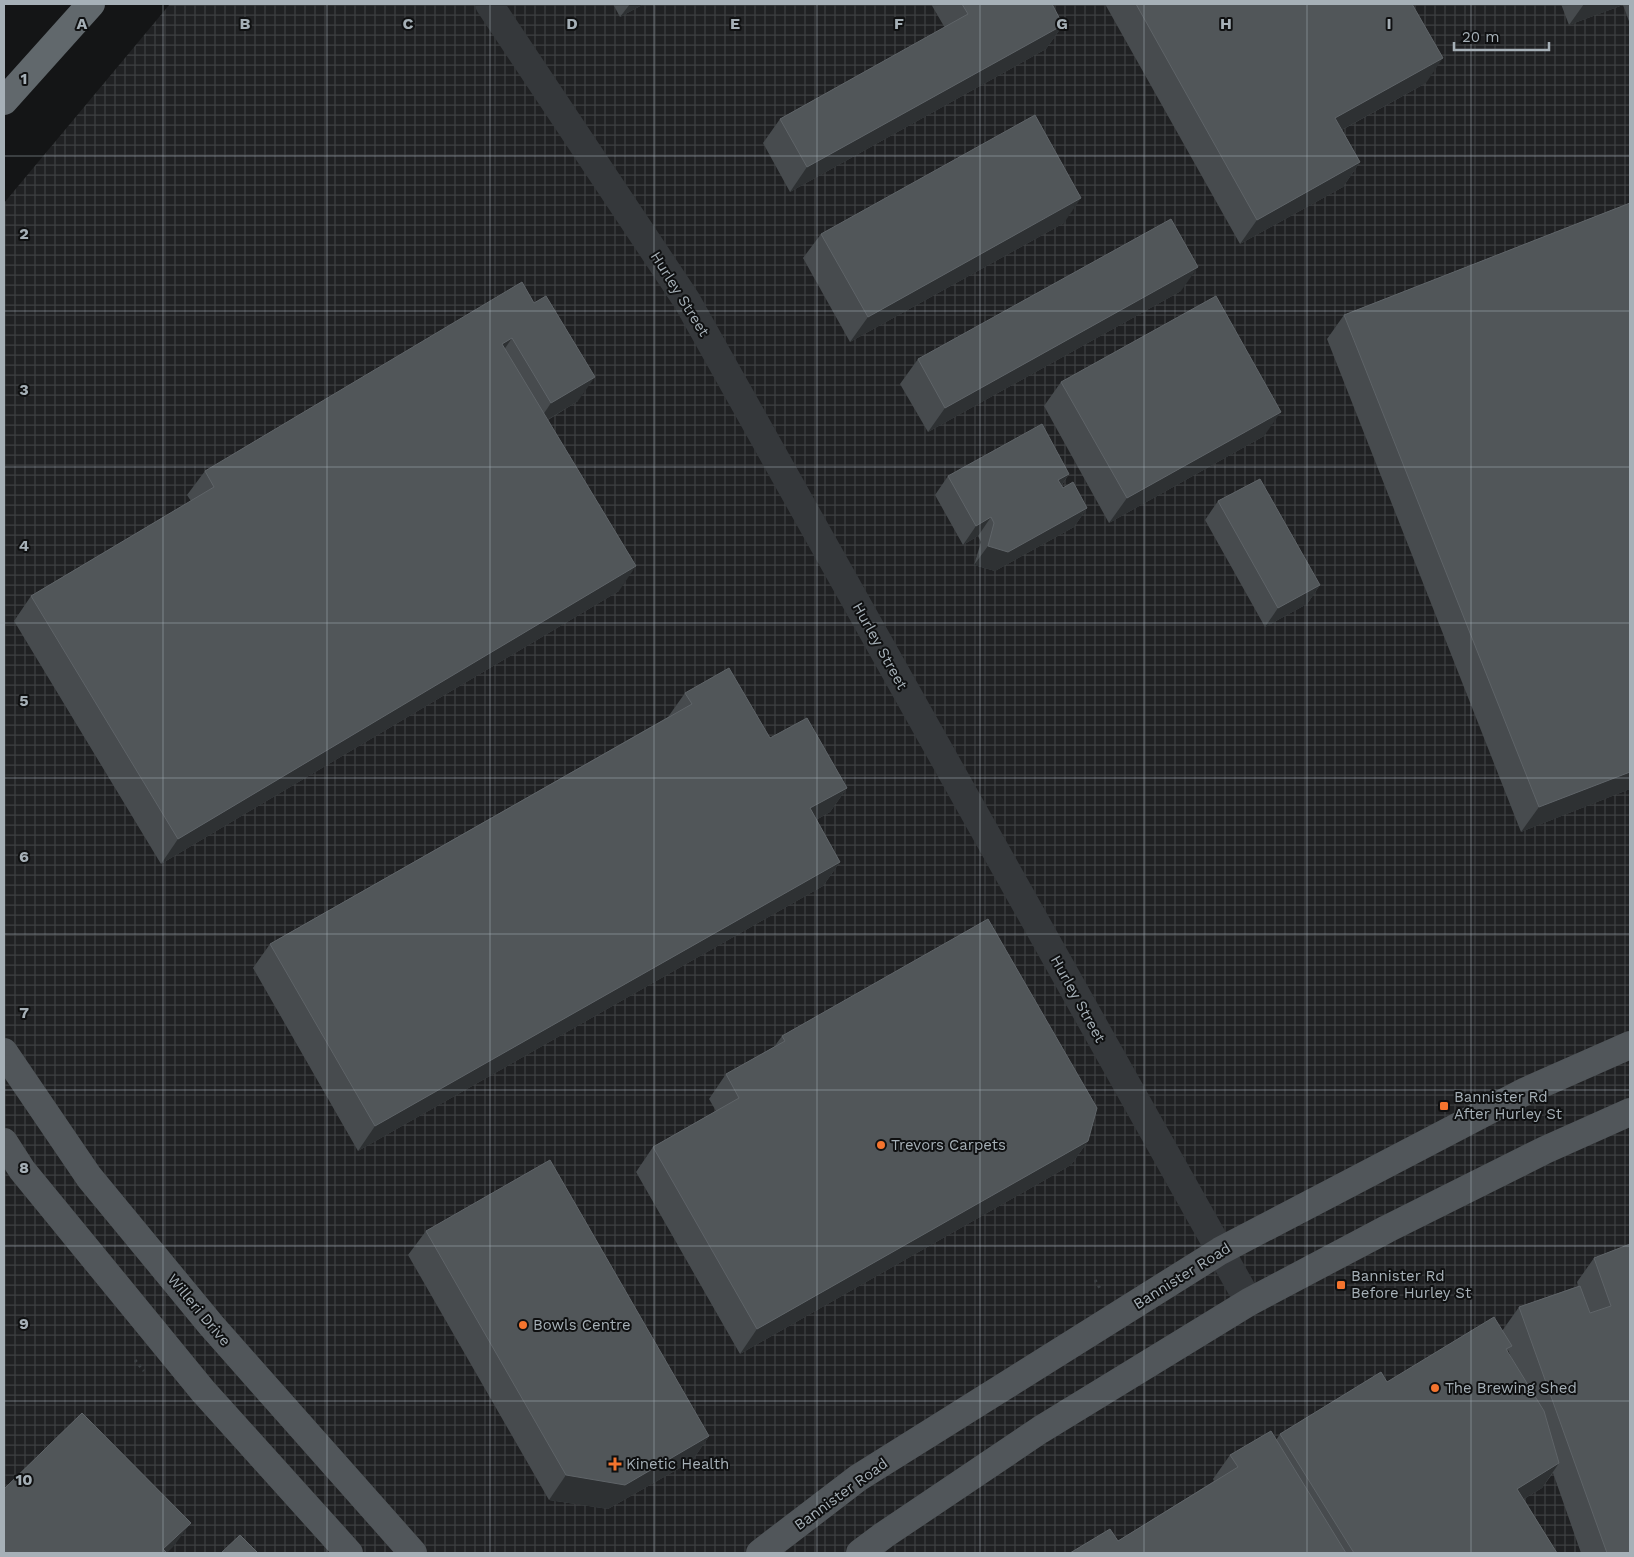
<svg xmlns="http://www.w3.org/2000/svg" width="1634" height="1557" font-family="'Work Sans',sans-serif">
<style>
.industrial{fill:url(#industrial-grid)}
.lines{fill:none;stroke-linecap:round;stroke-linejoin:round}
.path{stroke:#3b3f42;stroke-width:3;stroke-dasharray:2.5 4;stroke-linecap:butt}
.minor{stroke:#35383b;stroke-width:28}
.major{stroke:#51565a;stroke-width:28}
.highway{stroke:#61686c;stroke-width:28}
.wall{fill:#474b4e;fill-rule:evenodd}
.shaded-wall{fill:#2e3133}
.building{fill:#515659;stroke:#5f6468}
.grid{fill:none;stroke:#a6b0b7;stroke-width:1;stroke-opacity:0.55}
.poi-dot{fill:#f4742e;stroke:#0f1011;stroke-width:2}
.labels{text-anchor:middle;stroke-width:4;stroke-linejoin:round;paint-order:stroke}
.street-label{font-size:15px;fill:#a6b0b7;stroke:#0f1011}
.poi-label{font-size:15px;fill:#a6b0b7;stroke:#0f1011;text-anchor:start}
.grid-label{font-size:16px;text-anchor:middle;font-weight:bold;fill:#a6b0b7;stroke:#0f1011;stroke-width:4;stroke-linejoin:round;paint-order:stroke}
</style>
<defs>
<pattern id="industrial-grid" width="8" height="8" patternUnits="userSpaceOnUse" patternTransform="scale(1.25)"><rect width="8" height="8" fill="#202123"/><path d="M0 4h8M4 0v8" fill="none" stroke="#3d3f41"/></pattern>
</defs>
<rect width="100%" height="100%" fill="#141516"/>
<path class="industrial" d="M170,4H1630V1553H4V203Z"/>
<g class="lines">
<g class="path">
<path d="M1095,1280L1101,1290"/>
<path d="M135,1360L144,1371"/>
</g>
<path class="minor" d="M489,4L687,301L1249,1302"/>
<g class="major">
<path d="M4,1052L89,1177L211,1325L413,1553"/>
<path d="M4,1142L22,1170L203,1391L349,1553"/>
<path d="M760,1553L858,1478L1220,1251L1526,1091L1630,1045"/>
<path d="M860,1553L884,1535L1040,1430L1249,1302L1387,1229L1545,1150L1630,1112"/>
</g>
<path class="highway" d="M4,101L91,4"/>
</g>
<g class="wall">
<path d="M613,4H644L620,17Z"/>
<path d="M931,4H1052L1063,25L1046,49L790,192L763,143L780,119L945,28Z"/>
<path d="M1105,4H1412L1426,83L1342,130L1360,162L1343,187L1240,244Z"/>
<path d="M1561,4H1630V24L1623,5L1569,25Z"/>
<path d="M1630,203V789L1521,832L1327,339L1344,315Z"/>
<path d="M1064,223L850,342L803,258L821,234Z"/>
<path d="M1181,291L928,432L900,384L918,359Z"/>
<path d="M534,303L578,401L548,420L619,591L161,864L14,621L31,596L191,501L187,495L205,471Z"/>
<path d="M1061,382L1264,436L1109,523L1044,406Z"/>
<path d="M1069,474L1062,485L1063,488L1087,508L1074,527L995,571L974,565L981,542L978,536L963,545L935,495L948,476Z"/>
<path d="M1218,501L1320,585L1307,604L1265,627L1205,520Z"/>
<path d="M685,693L770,738L847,788L830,812L816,820L840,862L823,886L358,1151L253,968L270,944L668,717Z"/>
<path d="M782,1036L1088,1141L1071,1165L740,1354L636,1172L653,1147L716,1111L709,1099L726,1074L774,1047Z"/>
<path d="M426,1231L709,1436L692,1461L608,1509L549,1500L408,1255Z"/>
<path d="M1630,1244V1553H1581L1553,1473L1542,1488L1524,1499L1557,1553H1070L1118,1541L1214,1481L1213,1479L1230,1455L1276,1440L1280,1434L1387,1382L1502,1331L1519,1307L1578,1286L1577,1282L1594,1258ZM1508,1350L1512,1359L1507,1352Z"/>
</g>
<g class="shaded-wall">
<path d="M630,4H644L620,17Z"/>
<path d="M1584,4H1624L1623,5L1569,25Z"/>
<path d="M1063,25L1046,49L790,192L807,167Z"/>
<path d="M1443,58L1426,83L1318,143L1335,118Z"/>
<path d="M1360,162L1343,187L1240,244L1257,220Z"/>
<path d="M1081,198L1064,223L850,342L868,317Z"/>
<path d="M1198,267L1181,291L928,432L945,408Z"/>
<path d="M512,338L495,363L502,344Z"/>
<path d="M595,377L578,401L534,428L551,403Z"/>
<path d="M1281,412L1264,436L1109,523L1127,498Z"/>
<path d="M1069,474L1056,493L1058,480Z"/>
<path d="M1087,508L1074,527L995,571L974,565L988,546Z"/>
<path d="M991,517L978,536L963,545L976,526Z"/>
<path d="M636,566L619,591L161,864L178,839Z"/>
<path d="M1320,585L1307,604L1265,627L1278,608Z"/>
<path d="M1630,772V789L1521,832L1539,807Z"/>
<path d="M847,788L830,812L793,833L810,808Z"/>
<path d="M840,862L823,886L358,1151L375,1126Z"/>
<path d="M1088,1141L1071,1165L740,1354L757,1329Z"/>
<path d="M709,1436L692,1461L608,1509L549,1500L566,1475Z"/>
<path d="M1559,1463L1542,1488L1500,1513L1517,1489Z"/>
<path d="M191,1523L173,1547L167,1553L163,1549Z"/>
</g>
<g class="building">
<path d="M962,4H1052L1063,25L807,167L780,119L968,14Z"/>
<path d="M1136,4H1412L1443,58L1335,118L1360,162L1257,220Z"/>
<path d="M1035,115L1081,198L868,317L821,234Z"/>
<path d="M1630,203V772L1539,807L1344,315Z"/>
<path d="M1171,219L1198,267L945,408L918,359Z"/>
<path d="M522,282L534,303L546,296L595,377L551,403L512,338L502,344L636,566L178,839L31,596L214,487L205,471Z"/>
<path d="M1216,296L1281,412L1127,498L1061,382Z"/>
<path d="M1042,424L1069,474L1058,480L1063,488L1073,482L1087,508L1008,552L988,546L994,523L991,517L976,526L948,476Z"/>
<path d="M1260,479L1320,585L1278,608L1218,501Z"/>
<path d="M729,668L770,738L807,718L847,788L810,808L840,862L375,1126L270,944L692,704L685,693Z"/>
<path d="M988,919L1097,1108L1088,1141L757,1329L653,1147L739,1098L726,1074L785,1041L782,1036Z"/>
<path d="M550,1160L709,1436L625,1485L566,1475L426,1231Z"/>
<path d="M1630,1244V1553H1607L1519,1307L1580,1286L1590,1313L1611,1306L1594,1258Z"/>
<path d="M1494,1317L1512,1346L1506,1349L1544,1411L1559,1463L1517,1489L1557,1553H1354L1280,1434L1381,1372L1387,1382Z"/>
<path d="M82,1413L191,1523L163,1549L167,1553H4V1489Z"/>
<path d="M1271,1431L1346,1553H1070L1110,1529L1118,1541L1238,1467L1230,1455Z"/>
<path d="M240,1535L258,1553H221Z"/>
</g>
<path class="grid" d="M163,4V1553M327,4V1553M490,4V1553M654,4V1553M817,4V1553M980,4V1553M1144,4V1553M1307,4V1553M1471,4V1553M4,156H1630M4,311H1630M4,467H1630M4,623H1630M4,778H1630M4,934H1630M4,1090H1630M4,1246H1630M4,1401H1630"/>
<g class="poi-dot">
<rect x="1439" y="1101" width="10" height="10" rx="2.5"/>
<circle cx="881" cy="1145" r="5"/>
<rect x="1336" y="1280" width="10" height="10" rx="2.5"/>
<circle cx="523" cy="1325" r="5"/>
<circle cx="1435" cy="1388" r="5"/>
<path d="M612.5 1456.5h5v5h5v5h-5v5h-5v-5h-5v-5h5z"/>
</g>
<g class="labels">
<g class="street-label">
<text transform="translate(680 294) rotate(58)" y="5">Hurley Street</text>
<text transform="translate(880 646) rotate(61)" y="5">Hurley Street</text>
<text transform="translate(1078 999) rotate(61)" y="5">Hurley Street</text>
<text transform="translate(1182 1276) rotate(-32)" y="5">Bannister Road</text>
<text transform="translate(199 1310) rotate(50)" y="5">Willeri Drive</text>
<text transform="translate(841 1494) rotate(-36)" y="5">Bannister Road</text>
</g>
<g class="poi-label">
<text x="1454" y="1102">Bannister Rd<tspan x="1454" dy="17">After Hurley St</tspan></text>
<text x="891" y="1150">Trevors Carpets</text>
<text x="1351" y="1281">Bannister Rd<tspan x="1351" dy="17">Before Hurley St</tspan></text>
<text x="533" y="1330">Bowls Centre</text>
<text x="1445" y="1393">The Brewing Shed</text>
<text x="626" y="1469">Kinetic Health</text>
</g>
</g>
<g class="grid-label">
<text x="82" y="29">A</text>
<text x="245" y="29">B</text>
<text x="408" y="29">C</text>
<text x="572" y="29">D</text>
<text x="735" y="29">E</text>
<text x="899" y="29">F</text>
<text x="1062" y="29">G</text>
<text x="1226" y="29">H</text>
<text x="1389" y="29">I</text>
<text x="24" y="84">1</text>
<text x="24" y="239">2</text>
<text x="24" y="395">3</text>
<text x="24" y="551">4</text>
<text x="24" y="706">5</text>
<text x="24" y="862">6</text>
<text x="24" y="1018">7</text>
<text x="24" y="1173">8</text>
<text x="24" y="1329">9</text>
<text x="24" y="1485">10</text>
</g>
<rect width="1634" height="1557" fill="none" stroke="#a6b0b7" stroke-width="10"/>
<path d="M1454 42v8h95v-8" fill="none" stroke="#a6b0b7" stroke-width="2.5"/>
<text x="1462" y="42" font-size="15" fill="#a6b0b7" stroke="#0f1011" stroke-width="4" paint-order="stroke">20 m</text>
</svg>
